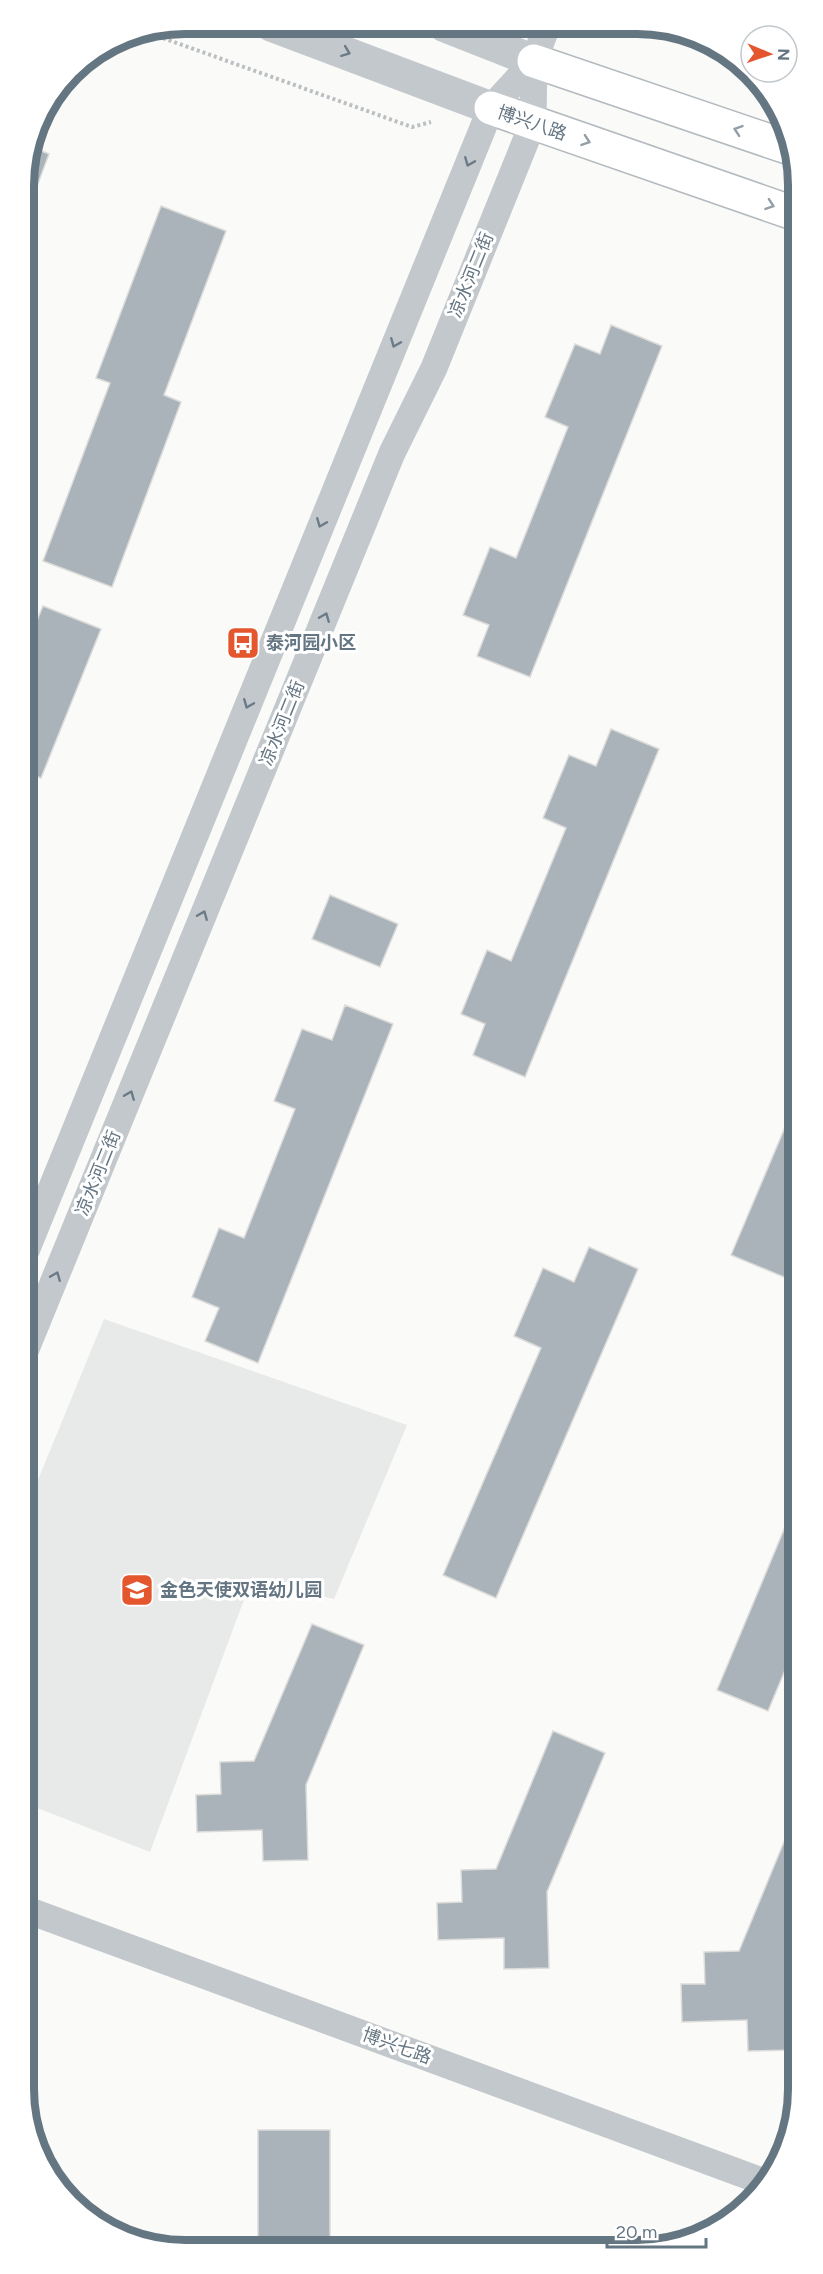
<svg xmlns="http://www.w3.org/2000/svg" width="823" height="2274" font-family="Figtree,'Noto Sans SC',sans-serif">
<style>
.built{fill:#e8e9e9}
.building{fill:#aab3b9;stroke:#dcdcda;stroke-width:1.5}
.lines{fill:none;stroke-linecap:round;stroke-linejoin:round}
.secondary-casing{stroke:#b3babf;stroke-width:36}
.path{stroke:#bbbfc2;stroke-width:4;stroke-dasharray:3 3;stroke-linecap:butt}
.minor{stroke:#c3c8cc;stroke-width:27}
.tertiary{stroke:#c3c8cc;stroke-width:33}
.secondary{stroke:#fff;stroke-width:33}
.oneway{stroke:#6a7a87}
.oneway2{stroke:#939fa8}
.labels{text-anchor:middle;stroke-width:6;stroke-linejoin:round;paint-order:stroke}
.street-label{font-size:18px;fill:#657683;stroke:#fff}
.poi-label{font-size:18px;font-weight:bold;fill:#657683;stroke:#fff;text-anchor:start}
.rim{fill:none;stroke:#657683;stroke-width:8}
</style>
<rect width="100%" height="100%" fill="#fafaf8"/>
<path class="built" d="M104,1319L407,1425L334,1599L251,1581L150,1852L27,1804L26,1509Z"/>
<g class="building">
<path d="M32,147L49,154L24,221V174Z"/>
<path d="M161,206L226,231L164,395L181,402L112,587L43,561L110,383L96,378Z"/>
<path d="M611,325L662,346L530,677L477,656L489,625L463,615L490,547L516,558L568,427L545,417L575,344L600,354Z"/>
<path d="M43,606L101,629L41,778L27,773L25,778V650Z"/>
<path d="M611,729L659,749L525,1077L473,1055L485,1024L461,1014L487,950L511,961L566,828L543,818L569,755L596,766Z"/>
<path d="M330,895L398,924L380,967L312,939Z"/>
<path d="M345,1005L393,1024L258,1363L205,1341L219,1308L192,1297L219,1228L244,1238L295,1109L274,1101L302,1029L332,1040Z"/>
<path d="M797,1099V1245L784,1277L731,1255Z"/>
<path d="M589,1247L638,1269L496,1598L443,1575L541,1348L514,1336L543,1268L574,1282Z"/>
<path d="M798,1427V1445L791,1443Z"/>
<path d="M798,1496V1639L768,1711L717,1690Z"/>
<path d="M312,1624L364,1645L306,1785L308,1860L263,1861L262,1830L197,1832L196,1795L221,1794L220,1762L254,1761Z"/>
<path d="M553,1731L605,1753L547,1892L549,1968L504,1969V1938L438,1940L437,1903L462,1902L461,1870L496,1869Z"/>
<path d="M796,1813L798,1814V1955L790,1974L792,2050L748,2051L747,2020L682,2022L681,1984H705L704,1952L739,1951Z"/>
<path d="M27,2030H33L34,2133L27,2121Z"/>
<rect x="258" y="2130" width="72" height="117"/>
</g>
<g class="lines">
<g class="secondary-casing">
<g id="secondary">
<path d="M534,61L793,149"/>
<path d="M491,108L796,214"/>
</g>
</g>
<path class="path" d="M146,32L412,127L431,122"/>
<g class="minor">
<path d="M26,1251L491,108L534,61L547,26"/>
<path d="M26,1349L392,453L434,368L533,123L534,61"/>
<path d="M27,1910L767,2183"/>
</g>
<g class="tertiary">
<path d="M271,25L491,108"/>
<path d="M445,26L534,61"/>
</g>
<use href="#secondary" class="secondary"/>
</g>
<defs><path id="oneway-chevron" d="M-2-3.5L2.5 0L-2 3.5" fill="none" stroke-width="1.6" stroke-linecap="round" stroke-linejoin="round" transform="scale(1.5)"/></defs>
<g class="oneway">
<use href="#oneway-chevron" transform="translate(346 52) rotate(21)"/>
<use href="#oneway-chevron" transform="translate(469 162) rotate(112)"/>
<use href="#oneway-chevron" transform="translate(395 343) rotate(112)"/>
<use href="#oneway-chevron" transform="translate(321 523) rotate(112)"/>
<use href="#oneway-chevron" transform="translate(325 617) rotate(-68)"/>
<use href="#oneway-chevron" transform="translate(248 704) rotate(112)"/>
<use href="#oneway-chevron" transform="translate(203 915) rotate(-68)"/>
<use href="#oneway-chevron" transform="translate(130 1095) rotate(-68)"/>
<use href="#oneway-chevron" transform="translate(56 1276) rotate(-68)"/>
</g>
<g class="oneway2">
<use href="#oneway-chevron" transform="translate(738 130) rotate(-161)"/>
<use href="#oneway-chevron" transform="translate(586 141) rotate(19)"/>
<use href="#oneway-chevron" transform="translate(770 205) rotate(19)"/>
</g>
<defs>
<g id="bus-square" transform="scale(1.725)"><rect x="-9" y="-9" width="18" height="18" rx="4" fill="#e4572e" stroke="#fff"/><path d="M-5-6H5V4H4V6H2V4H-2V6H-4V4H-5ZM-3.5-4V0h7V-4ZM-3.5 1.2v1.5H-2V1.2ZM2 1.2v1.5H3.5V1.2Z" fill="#fff"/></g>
<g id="school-square" transform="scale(1.725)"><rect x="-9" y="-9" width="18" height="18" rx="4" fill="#e4572e" stroke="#fff"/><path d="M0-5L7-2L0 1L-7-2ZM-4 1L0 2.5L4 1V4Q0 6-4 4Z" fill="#fff"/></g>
</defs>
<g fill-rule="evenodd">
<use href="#bus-square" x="243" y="643"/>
<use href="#school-square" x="137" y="1590"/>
</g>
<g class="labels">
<g class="street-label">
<text transform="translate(532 123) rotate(19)" y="6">博兴八路</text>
<text transform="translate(471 275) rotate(-68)" y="6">凉水河二街</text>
<text transform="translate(282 723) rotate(-68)" y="6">凉水河二街</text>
<text transform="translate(98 1173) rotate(-68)" y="6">凉水河二街</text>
<text transform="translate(397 2046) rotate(20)" y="6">博兴七路</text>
</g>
<g class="poi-label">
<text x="266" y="649">泰河园小区</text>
<text x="160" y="1596">金色天使双语幼儿园</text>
</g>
</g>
<path d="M0 0H823V2274H0ZM185 34H637A151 151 0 0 1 788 185V2089A151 151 0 0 1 637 2240H185A151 151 0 0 1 34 2089V185A151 151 0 0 1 185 34Z" fill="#fff" fill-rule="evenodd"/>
<path class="rim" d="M185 34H637A151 151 0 0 1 788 185V2089A151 151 0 0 1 637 2240H185A151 151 0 0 1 34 2089V185A151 151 0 0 1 185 34Z"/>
<g transform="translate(769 54) rotate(92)"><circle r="28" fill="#ffffff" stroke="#c1c8cd" stroke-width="1.5"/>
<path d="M0-4.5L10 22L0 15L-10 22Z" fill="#e4572e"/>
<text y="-9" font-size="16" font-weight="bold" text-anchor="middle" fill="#657683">N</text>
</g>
<path d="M607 2238v9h99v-9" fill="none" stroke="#657683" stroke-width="3"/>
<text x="616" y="2238" font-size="18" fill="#657683" stroke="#ffffff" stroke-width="4.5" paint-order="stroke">20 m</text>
</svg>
